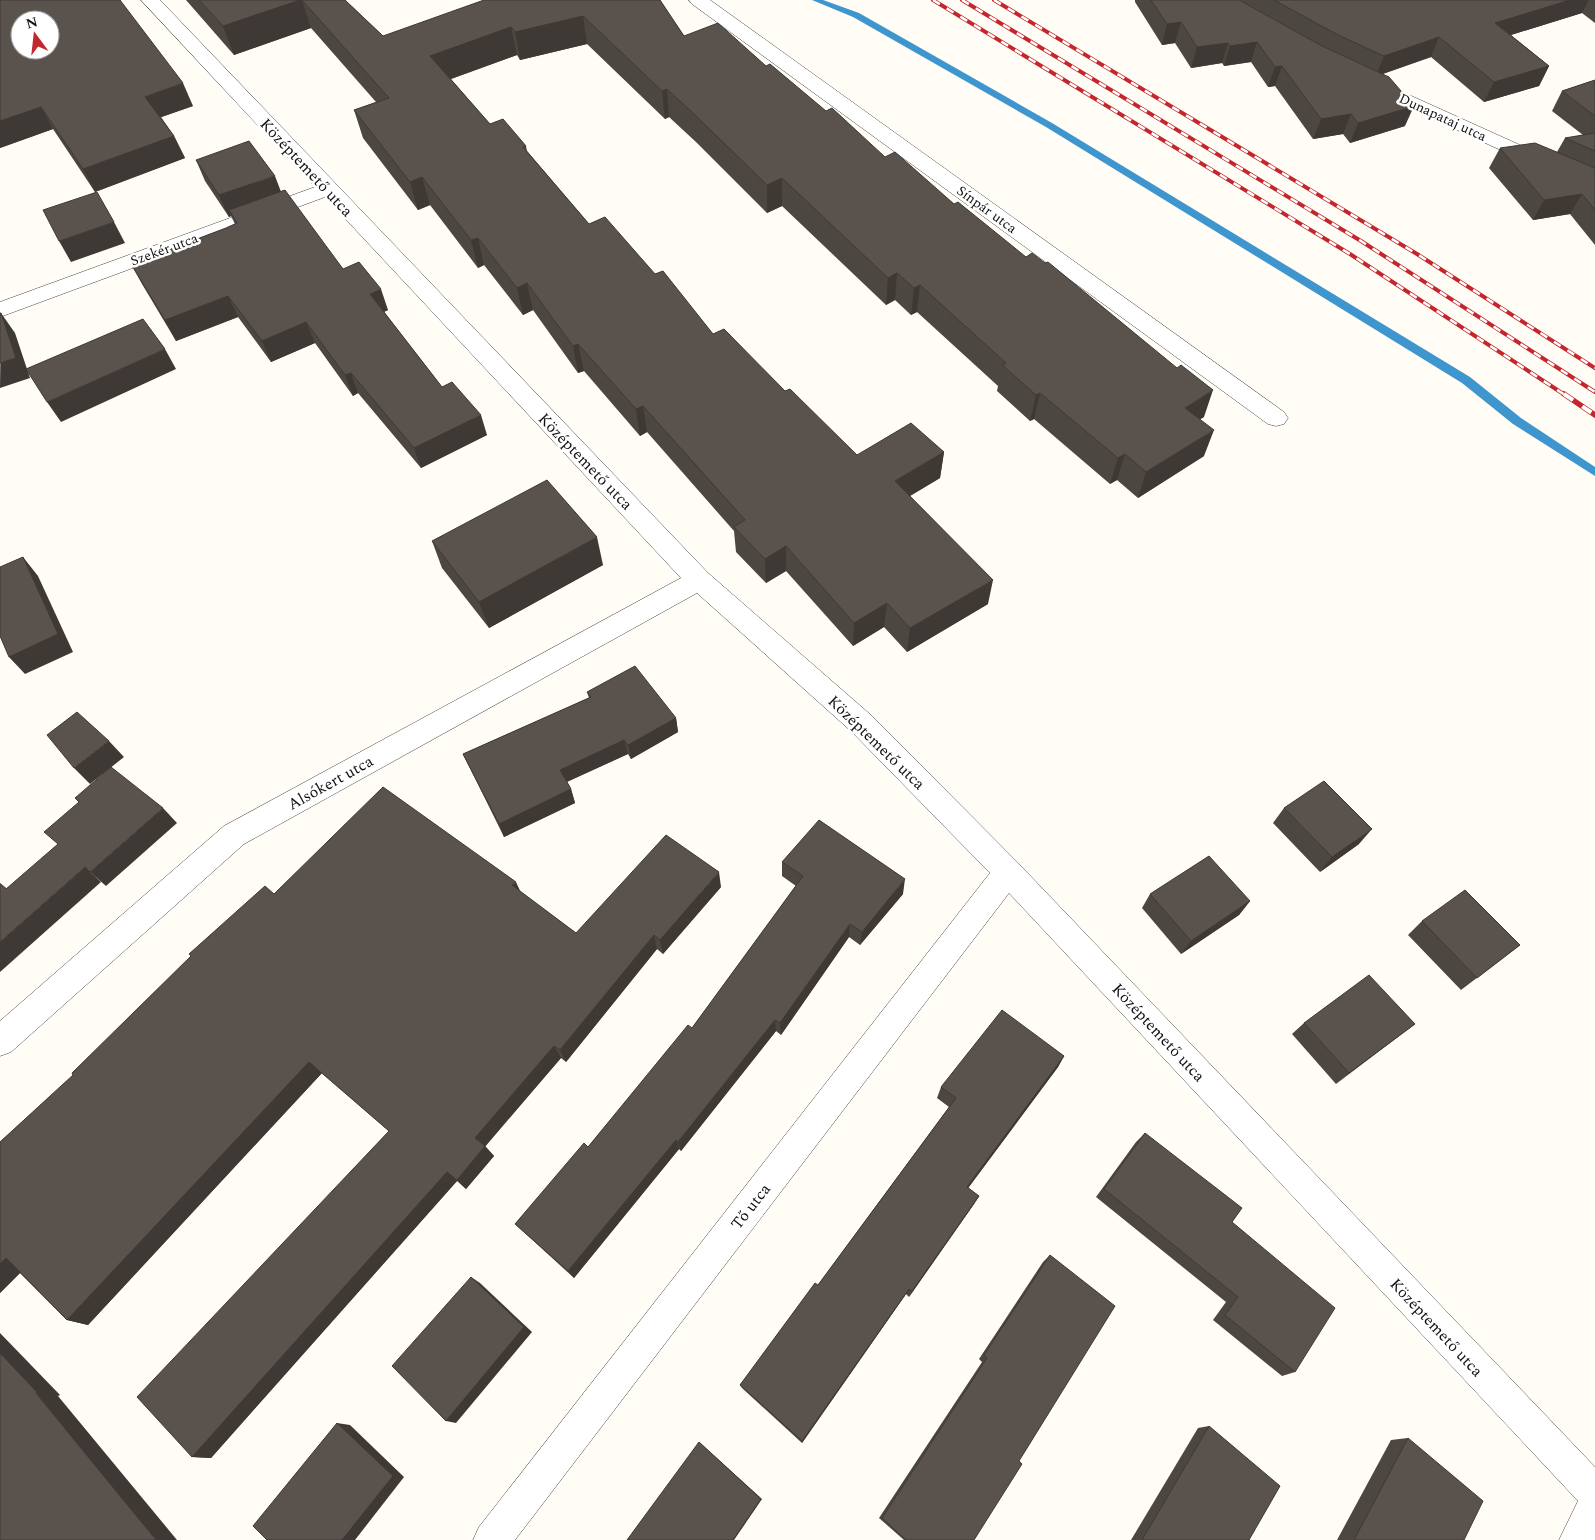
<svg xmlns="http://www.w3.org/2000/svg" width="1595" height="1540" font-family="Spectral,serif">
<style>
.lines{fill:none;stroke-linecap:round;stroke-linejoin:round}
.stream{fill:#3f96cf;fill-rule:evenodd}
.minor-casing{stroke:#444;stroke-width:1}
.minor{fill:#fff;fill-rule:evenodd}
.rail-far1-casing{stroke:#c4262e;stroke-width:4}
.rail-casing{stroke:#c4262e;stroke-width:5.5}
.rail-far1{stroke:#fff;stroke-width:2.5;stroke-dasharray:8;stroke-linecap:butt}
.rail{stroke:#fff;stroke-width:4;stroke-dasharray:11;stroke-linecap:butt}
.wall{fill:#4d4742}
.shaded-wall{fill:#3f3936}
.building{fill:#5a524d;stroke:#3f3936;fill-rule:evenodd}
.labels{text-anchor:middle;stroke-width:5;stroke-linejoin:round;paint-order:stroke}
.far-street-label{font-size:14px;fill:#111;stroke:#fff}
.street-label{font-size:16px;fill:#111;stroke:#fff}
</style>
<rect width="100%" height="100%" fill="#fffdf5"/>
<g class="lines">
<path class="stream" d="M812,0H823L859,13L1052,123L1470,377L1521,418L1595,467V476L1513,424L1462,383L1046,127L853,17Z"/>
<g class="minor-casing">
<g id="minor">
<path d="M141,0H160L708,573L872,716L1018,863L1595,1467V1540H1559L1578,1501L1009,893L515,1540H473L479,1527L990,873L852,732L697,593L244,844L11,1052L0,1056V1021L224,826L681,578L325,197L0,317V302L315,187Z"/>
<path d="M689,0H710L1284,412L1288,418L1284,424L1276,426L1268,424L692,4Z"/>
<path d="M1376,80L1595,179V193L1369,90L1367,86L1369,82Z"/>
</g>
</g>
<use href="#minor" class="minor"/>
<g class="rail-far1-casing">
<g id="rail-far1">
<path d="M933,0L1350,254L1565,395"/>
<path d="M962,0L1361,241L1595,392"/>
<path d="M994,0L1417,254L1595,368"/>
</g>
</g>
<g class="rail-casing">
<path id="rail" d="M1564,394L1595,415"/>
</g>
<use href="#rail-far1" class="rail-far1"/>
<use href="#rail" class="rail"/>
</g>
<g class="wall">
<path d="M0,0L193,106L161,117L174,136L185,158L95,192L53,129L0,148Z"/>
<path d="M186,0H345L383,36L660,0L684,36L766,66L885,157L1204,417L1200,419L1204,456L1138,498L1117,480L1110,484L1034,419L1030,421L997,391L998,386L917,312L911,315L895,300L886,305L782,206L767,213L696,142L669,117L665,119L587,44L520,60L517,55L451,79L490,124L526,146L527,151L589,224L655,274L713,334L785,391L857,455L944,452L940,478L910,496L988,604L907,652L884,627L853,646L786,571L766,583L736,552L734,531L647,432L640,436L584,371L578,373L533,310L523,315L484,265L478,268L430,205L418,210L363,138L354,110L376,102L311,28L234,55Z"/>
<path d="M1135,0H1595V23L1582,13L1511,35L1549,66L1539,86L1484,102L1431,57L1383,74L1405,126L1350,143L1343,134L1313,139L1275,86L1268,87L1251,62L1224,66L1222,63L1191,68L1175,43L1162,45L1135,2Z"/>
<path d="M1595,80V245L1570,214L1533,220L1489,168L1500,148L1557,152L1565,138L1583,135L1552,111L1562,91Z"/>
<path d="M196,160L281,191L343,269L388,310L384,312L442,387L487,435L421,468L358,393L353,396L315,343L271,362L238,317L176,341L142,284L131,264L226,228L235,224L231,216L229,217L205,181Z"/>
<path d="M432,541L603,565L489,628L442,568Z"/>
<path d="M587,692L676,718L678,732L631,759L628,754L567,782L571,789L575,803L504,837L463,754L589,698Z"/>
<path d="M1284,808L1359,844L1320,872L1273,823Z"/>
<path d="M782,862L903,894L860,945L849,937L781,1035L776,1031L681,1151L679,1149L574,1278L515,1224L588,1147L692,1028L796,886L782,876Z"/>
<path d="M721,887L663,954L657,949L566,1062L561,1058L485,1146L494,1156L466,1189L457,1181L211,1458L192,1457L389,1131L322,1073L88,1325L67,1320L20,1273L0,1293V1142L274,894L520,892L576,933Z"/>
<path d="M1150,894L1250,901L1239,915L1181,954L1142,908Z"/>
<path d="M1422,921L1520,945L1461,990L1408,935Z"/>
<path d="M1304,1023L1415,1024L1336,1084L1292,1034Z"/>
<path d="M1064,1056L1058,1067L968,1188L979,1196L974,1204L909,1297L906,1294L802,1443L742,1388L740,1385L818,1285L949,1107L937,1098L941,1087Z"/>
<path d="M1145,1133L1232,1222L1295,1372L1282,1376L1213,1320L1226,1302L1096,1197L1136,1142Z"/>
<path d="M1050,1255L1019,1461L974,1540H904L879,1518L982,1362L979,1359L1043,1262Z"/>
<path d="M1209,1426L1249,1540H1131L1198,1428Z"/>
<path d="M1408,1438L1464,1540H1337L1391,1440Z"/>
</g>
<g class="shaded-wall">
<path d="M300,0H302L311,28L234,55L223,26Z"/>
<path d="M1570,0H1589L1582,13L1485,43L1495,23Z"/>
<path d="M583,16L587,44L520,60L515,32Z"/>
<path d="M1181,22L1175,43L1162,45L1167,24Z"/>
<path d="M511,27L517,55L437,84L430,56Z"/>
<path d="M1439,37L1431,57L1376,76L1384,56Z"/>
<path d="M1257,42L1251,62L1224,66L1230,46Z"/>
<path d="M1228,43L1222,63L1191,68L1197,47Z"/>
<path d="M1282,66L1275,86L1268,87L1275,67Z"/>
<path d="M1549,66L1539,86L1484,102L1494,82Z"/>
<path d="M183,83L193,106L156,119L145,97Z"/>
<path d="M667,89L669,117L665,119L662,91Z"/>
<path d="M1414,106L1405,126L1350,143L1358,123Z"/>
<path d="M41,107L53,129L0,148V121Z"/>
<path d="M1351,114L1343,134L1313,139L1321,119Z"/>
<path d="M174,136L185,158L95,192L83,169Z"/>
<path d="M275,176L283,197L229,210L231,216L229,217L219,195Z"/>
<path d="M422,177L430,205L418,210L410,182Z"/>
<path d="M782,178V206L767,213V185Z"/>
<path d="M1582,194L1570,214L1533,220L1544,200Z"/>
<path d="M114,222L125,243L71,262L59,241Z"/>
<path d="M478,238L484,265L478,268L471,240Z"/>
<path d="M897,273L895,300L886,305L888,278Z"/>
<path d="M527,283L533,310L523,315L517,288Z"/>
<path d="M920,285L917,312L911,315L914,288Z"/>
<path d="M381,289L388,310L377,315L370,294Z"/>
<path d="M228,296L238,317L176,341L165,320Z"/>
<path d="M1,313L15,333L30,378L0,388Z"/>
<path d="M306,322L315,343L271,362L262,341Z"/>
<path d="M578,344L584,371L578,373L573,346Z"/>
<path d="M165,349L176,369L61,422L47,402Z"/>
<path d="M351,373L358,393L353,396L345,375Z"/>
<path d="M1213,390L1204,417L1176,434L1185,408Z"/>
<path d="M1040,393L1034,419L1030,421L1036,395Z"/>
<path d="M643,406L647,432L640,436L636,409Z"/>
<path d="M481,415L487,435L421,468L414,448Z"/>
<path d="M1214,430L1204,456L1138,498L1146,472Z"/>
<path d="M944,452L940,478L893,506L895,481Z"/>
<path d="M1125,454L1117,480L1110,484L1118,458Z"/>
<path d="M597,537L603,565L489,628L479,602Z"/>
<path d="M786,546V571L766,583L765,559Z"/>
<path d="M23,557L38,576L73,652L25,674L9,657Z"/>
<path d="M993,580L988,604L907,652L910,628Z"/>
<path d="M887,603L884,627L853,646L854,623Z"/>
<path d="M676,718L678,732L631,759L628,745Z"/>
<path d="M624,740L628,754L564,783L560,770Z"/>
<path d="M109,741L124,757L90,784L74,768Z"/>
<path d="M571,789L575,803L504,837L499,824Z"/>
<path d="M163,808L177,823L106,886L90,872Z"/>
<path d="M1372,829L1359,844L1320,872L1332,857Z"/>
<path d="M85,867L101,882L0,972V942Z"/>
<path d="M719,872L721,887L663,954L660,940Z"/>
<path d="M905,879L903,894L860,945L862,932Z"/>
<path d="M516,882L523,897L512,885Z"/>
<path d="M0,883L5,887L24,903L0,884Z"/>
<path d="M1250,901L1239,915L1181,954L1191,941Z"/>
<path d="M850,924L849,937L781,1035L780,1023Z"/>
<path d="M654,935L657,949L566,1062L560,1050Z"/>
<path d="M775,1020L776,1031L681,1151L678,1142Z"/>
<path d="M554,1046L561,1058L484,1148L475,1138Z"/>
<path d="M1064,1056L1058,1067L963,1195L967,1187Z"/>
<path d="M309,1062L322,1073L88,1325L67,1320Z"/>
<path d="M676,1140L679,1149L574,1278L568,1271Z"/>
<path d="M485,1146L494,1156L466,1189L457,1180Z"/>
<path d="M447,1172L457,1181L211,1458L192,1457Z"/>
<path d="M979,1196L974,1204L909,1297L912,1291Z"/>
<path d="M6,1258L28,1265L0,1293V1264Z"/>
<path d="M471,1277L480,1283L532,1332L456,1423L446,1421Z"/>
<path d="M909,1289L906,1294L802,1443V1441Z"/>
<path d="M0,1333L60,1395L58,1396L177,1540H156L0,1353Z"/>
<path d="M337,1423L350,1425L404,1477L355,1540H342Z"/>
<path d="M699,1442L762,1499L734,1540H733Z"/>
</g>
<g class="building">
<path d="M0,0H120L183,83L145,97L174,136L83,169L41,107L0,121ZM20,20H50V50H20Z"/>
<path d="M199,0H300L223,26Z"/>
<path d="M302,0H345L383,36L484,0H660L684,36L718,23L766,66L770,64L826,111L832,108L885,157L895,152L954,204L958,202L1026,257L1032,253L1045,263L1048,262L1177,368L1181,365L1213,390L1185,408L1214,430L1146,472L1125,454L1118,458L1040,393L1036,395L1002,365L1006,363L920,285L914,288L897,273L888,278L782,178L767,185L694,114L667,89L662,91L583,16L515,32L511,27L430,56L490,124L503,119L526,146L523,147L589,224L605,217L655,274L663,271L713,334L724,329L785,391L790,389L857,455L911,423L944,452L895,481L993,580L910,628L887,603L854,623L786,546L765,559L734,527L745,520L643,406L636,409L578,344L573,346L527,283L517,288L478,238L471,240L422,177L410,182L354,110L389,98Z"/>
<path d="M1151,0H1239L1322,46L1389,77L1414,106L1358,123L1351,114L1321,119L1282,66L1275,67L1257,42L1230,46L1228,43L1197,47L1181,22L1167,24Z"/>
<path d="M1274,0H1570L1495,23L1549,66L1494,82L1439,37L1384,56L1338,35Z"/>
<path d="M1595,80V116L1562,91Z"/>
<path d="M1595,133V151L1565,138Z"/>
<path d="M249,141L275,176L219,195L196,160Z"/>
<path d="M1535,143L1595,168V210L1582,194L1544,200L1500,148Z"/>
<path d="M285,190L343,269L359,262L381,289L370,294L442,387L452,382L481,415L414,448L351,373L345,375L306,322L262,341L228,296L165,320L131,264L226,228L237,223L229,210Z"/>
<path d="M97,192L114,222L59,241L43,210Z"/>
<path d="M0,313H1L16,358L0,363Z"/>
<path d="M143,319L165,349L47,402L26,369Z"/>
<path d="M547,480L597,537L479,602L432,541Z"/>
<path d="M23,557L58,634L9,657L0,636V567Z"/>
<path d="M635,666L676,718L628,745L624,740L560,770L571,789L499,824L463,754L591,697L587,692Z"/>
<path d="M77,712L109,741L74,768L47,735Z"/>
<path d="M111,767L163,808L90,872L85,867L0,942V884L6,889L58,844L44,832L79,802L75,798Z"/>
<path d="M1324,781L1372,829L1332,857L1284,808Z"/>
<path d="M383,787L516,882L512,885L576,933L666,835L719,872L660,940L654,935L560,1050L554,1046L475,1138L485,1146L457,1180L447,1172L192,1457L137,1397L389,1131L309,1062L67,1320L6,1258L0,1264V1142L73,1075L72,1073L191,956L189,954L265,886L274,894Z"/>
<path d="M819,820L905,879L862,932L850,924L780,1023L775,1020L678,1142L676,1140L568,1271L515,1224L584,1143L588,1147L688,1025L692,1028L803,876L782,862Z"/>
<path d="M1209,856L1250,901L1191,941L1150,894Z"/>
<path d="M1465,890L1520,945L1477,978L1422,921Z"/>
<path d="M1369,975L1415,1024L1349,1073L1304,1023Z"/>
<path d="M1002,1010L1064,1056L967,1187L979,1196L912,1291L909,1289L802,1441L740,1385L815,1283L818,1285L956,1098L941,1087Z"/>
<path d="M1145,1133L1242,1208L1232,1222L1335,1308L1295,1372L1225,1315L1238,1297L1104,1189Z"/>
<path d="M1050,1255L1115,1306L1019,1461L1022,1464L974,1540H906L882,1518L987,1358L984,1355Z"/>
<path d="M471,1277L524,1327L446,1421L392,1366Z"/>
<path d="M0,1353L37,1392L36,1393L156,1540H0Z"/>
<path d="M337,1423L393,1476L342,1540H267L253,1526Z"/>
<path d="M1209,1426L1280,1486L1249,1540H1142Z"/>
<path d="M1408,1438L1483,1501L1464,1540H1354Z"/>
<path d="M699,1442L761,1499L733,1540H627Z"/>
</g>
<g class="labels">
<g class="far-street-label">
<text transform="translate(1443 117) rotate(25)" y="5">Dunapataj utca</text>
<text transform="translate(987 209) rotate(36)" y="5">Sínpár utca</text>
<text transform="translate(164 249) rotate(-20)" y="5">Szekér utca</text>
</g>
<g class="street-label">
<text transform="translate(307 167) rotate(47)" y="6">Középtemető utca</text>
<text transform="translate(586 461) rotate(46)" y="6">Középtemető utca</text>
<text transform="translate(877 742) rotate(44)" y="6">Középtemető utca</text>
<text transform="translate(330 782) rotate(-29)" y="6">Alsókert utca</text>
<text transform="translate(1159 1032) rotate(47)" y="6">Középtemető utca</text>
<text transform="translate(750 1206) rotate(-52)" y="6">Tő utca</text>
<text transform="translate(1437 1327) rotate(47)" y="6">Középtemető utca</text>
</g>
</g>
<g transform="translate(35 35) rotate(345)"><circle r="24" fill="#ffffff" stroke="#a0a0a0"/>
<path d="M0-4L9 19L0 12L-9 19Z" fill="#c4262e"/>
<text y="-8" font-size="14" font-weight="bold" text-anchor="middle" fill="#111111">N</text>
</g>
</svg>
